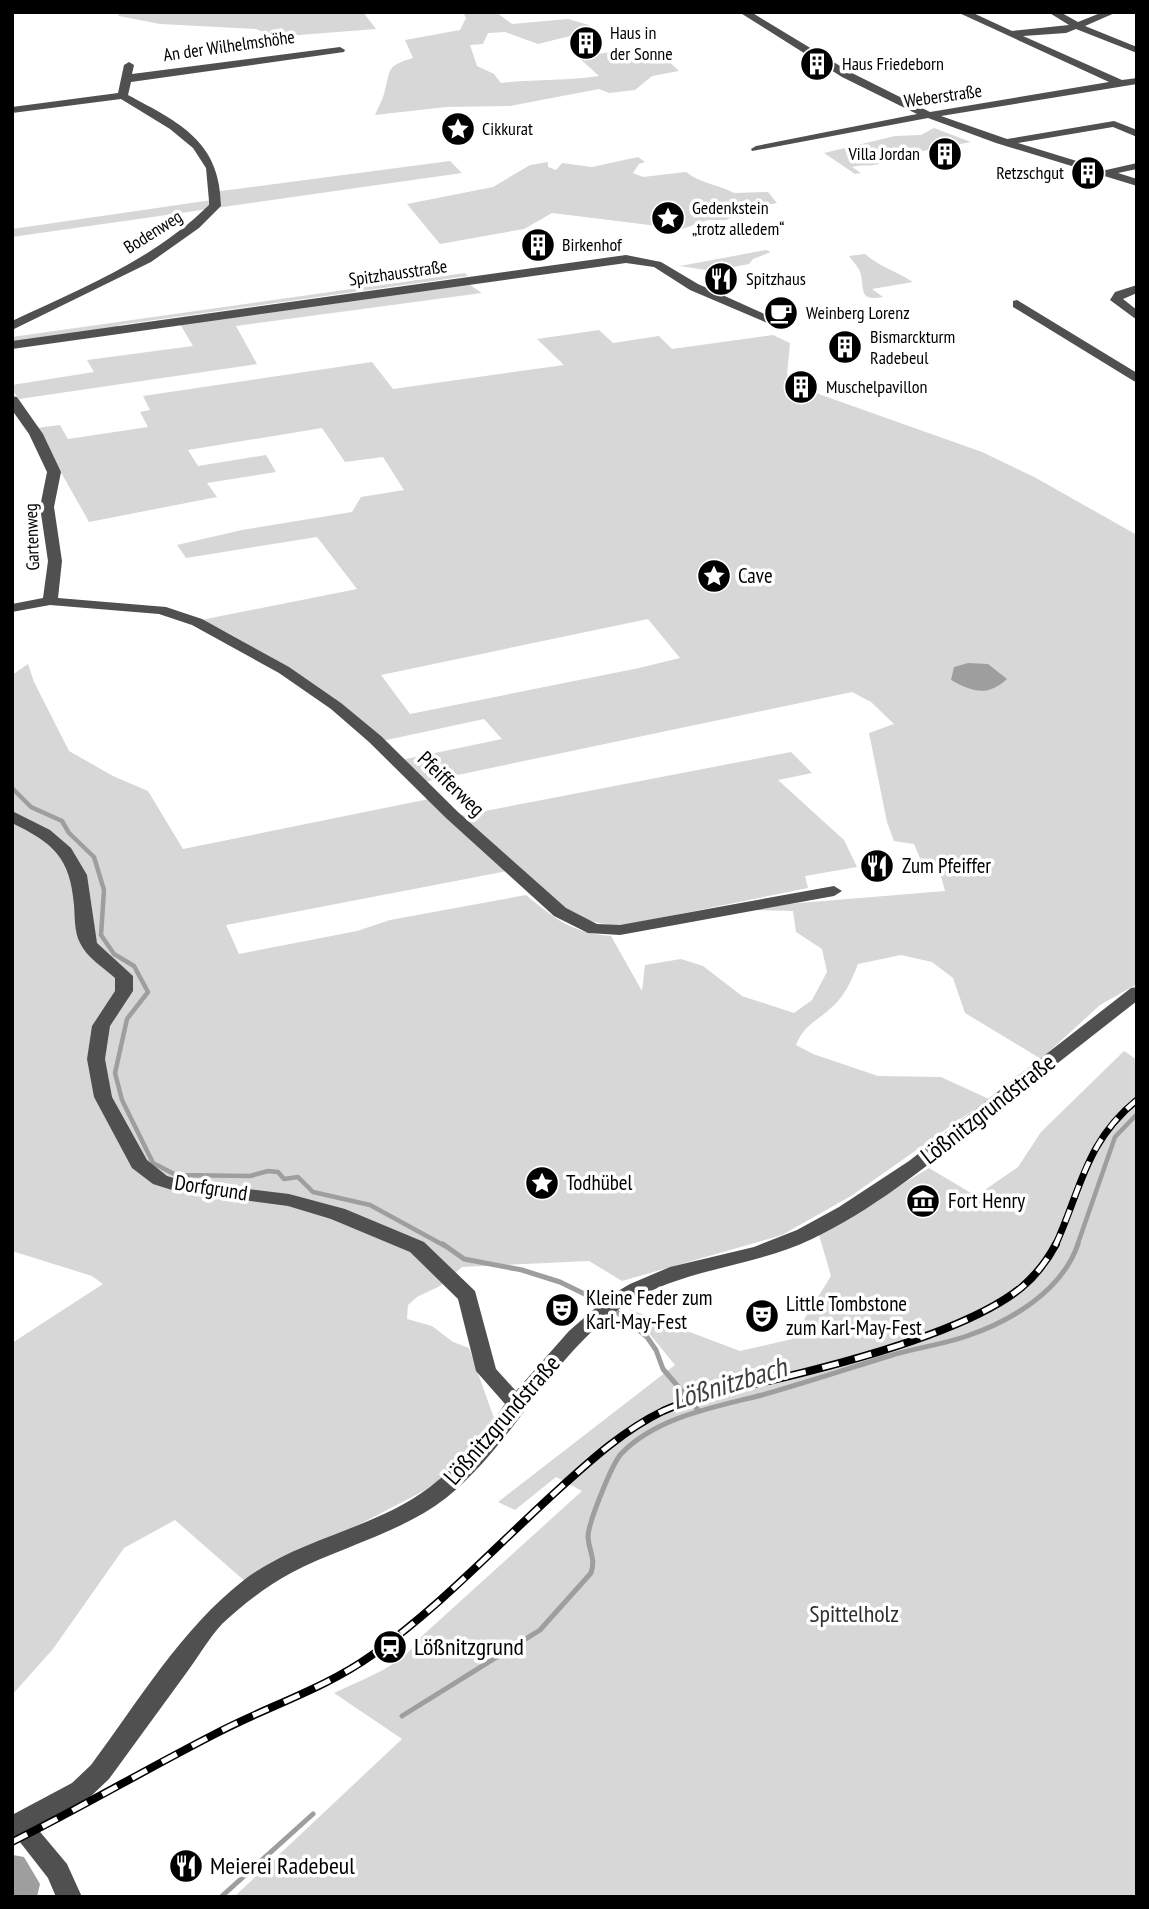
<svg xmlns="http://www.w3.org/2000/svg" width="1149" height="1909" font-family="'PT Sans Narrow',sans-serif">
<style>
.green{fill:#d7d7d7;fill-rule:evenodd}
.water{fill:#9e9e9e}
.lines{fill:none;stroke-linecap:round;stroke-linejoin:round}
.stream-far1{stroke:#9e9e9e;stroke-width:4.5}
.stream{stroke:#9e9e9e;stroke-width:5}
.minor{fill:#505050;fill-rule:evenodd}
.rail-far1-casing{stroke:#000;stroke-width:7}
.rail-casing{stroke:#000;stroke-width:8}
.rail-far1{stroke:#fff;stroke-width:4.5;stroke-dasharray:13;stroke-linecap:butt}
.rail{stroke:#fff;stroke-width:5;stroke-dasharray:17;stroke-linecap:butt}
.labels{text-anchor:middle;stroke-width:7;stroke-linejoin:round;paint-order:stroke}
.far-poi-label{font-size:18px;fill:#000;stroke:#fff;text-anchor:start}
.far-street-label{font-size:18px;fill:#000;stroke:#fff}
.poi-label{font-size:21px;fill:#000;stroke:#fff;text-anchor:start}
.street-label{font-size:21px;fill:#000;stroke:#fff}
.near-street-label{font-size:24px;fill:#000;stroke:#fff}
.near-park-label{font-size:24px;fill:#2e2e2e;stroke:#fff}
.near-poi-label{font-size:24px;fill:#000;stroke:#fff;text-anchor:start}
.near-water-label{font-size:28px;font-style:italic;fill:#3f3f3f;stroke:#fff}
</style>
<rect width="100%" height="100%" fill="#fff"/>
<g class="green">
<path d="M117,12H363L376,29L274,37L256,29L160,24L119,16Z"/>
<path d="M463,12H496L512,24L568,19L589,25L590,31L538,44L505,32L488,33L483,44L470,45L477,66L494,74L501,83C534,79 566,81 599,76L578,57L611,52L628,59L664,57L679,71L652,76L635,90L609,93L599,89L510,106L446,107L375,115C378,108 382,101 384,94C391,70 385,66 413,58L405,40L460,30L466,18Z"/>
<path d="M934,128L971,142L880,159L876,161L879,164C870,167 862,164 852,167L861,173L855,174L824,153L895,136L921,135Z"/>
<path d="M638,157L645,162L639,164L633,173L643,177L686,172C701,184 720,185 734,193L768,192L777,203L752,208L726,220H708L682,229L552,213L524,229L440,244L407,204L493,187L530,165L548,162V167L556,170L562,163L592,167Z"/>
<path d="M450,161L462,173L12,237V229L212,200L213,192Z"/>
<path d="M766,250L771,252L753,259L749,264L713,271L680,266Z"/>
<path d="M865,254C880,267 896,271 913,282L872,289L883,297C860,301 864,292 861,275C860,268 853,262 849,256Z"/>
<path d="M465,273L468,276L119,325L117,329L12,343V337Z"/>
<path d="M467,283L482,293L236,326L257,364L19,399L12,390V385L94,372L87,360L193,346L180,324Z"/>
<path d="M599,330L613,343L659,336L672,349L773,335L790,343L787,375L799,387L982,452L1036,478L1137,535V984L1100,1005L1041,1059L965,1013L953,978L932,962L901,955L858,964C852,980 844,997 831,1008C817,1021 803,1026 796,1045L813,1054L878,1076L941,1077L989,1099L851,1196L782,1235L622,1281L589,1261L462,1267L440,1286L417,1297L408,1305L407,1319L432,1326L453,1342L469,1348L495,1421L433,1486L247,1583L175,1520L124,1548L53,1649L12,1695V1343L103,1284L92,1276L12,1251V675L28,664L34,682L69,751L113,776L148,791L183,849L429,799L459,816L791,752L812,773L778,780L844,840L857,867L805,876L808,888L620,926C569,922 554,900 518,869L226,925L239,954L357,931L390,920L526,895C555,919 572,933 611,936L642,991L645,965L681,959L703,966L742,996L794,1013L812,1000L827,972L822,949L796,932L793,911L753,910L775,905L945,891L938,866L922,863L914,844L894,841L887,822L869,733L894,724L871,702L852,692L424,782L401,760L502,739L484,719L382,741C324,696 268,649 201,620L357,589L317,537L186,558L177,545L242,530L352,512L361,497L404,490L383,457L345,462L322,428L188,450L198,466L266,455L276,472L207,483L217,497L89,522L36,428L60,425L68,439L148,427L140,412L150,410L143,396L372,362L393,389L564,365L537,339ZM648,619L680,658L639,668L410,714L381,675Z"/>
<path d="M1124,1051L1137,1060V1897H234L402,1739L334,1693C365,1678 403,1666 422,1636L582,1491L556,1477L515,1510L498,1502L675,1365L629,1309L740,1351L792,1339L831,1276L819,1235L929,1168L976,1196L1018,1167L1041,1132Z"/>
</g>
<g class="water">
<path d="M968,663L988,664L1007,679C987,697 973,692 951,680L954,667Z"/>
<path d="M13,1855L24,1857L40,1884L37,1897H12Z"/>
</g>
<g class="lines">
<g class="stream-far1">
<path d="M12,788L31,807L62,821L69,833L94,857L104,890L101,935L114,954L134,966L148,992L127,1019L115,1073L122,1100L153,1163L176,1175L250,1176L268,1171L278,1172L284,1179L298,1177L313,1192L370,1205L445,1246"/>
<path d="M1077,1246L1115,1137L1137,1114"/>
</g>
<g class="stream">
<path d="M443,1244L464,1259L522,1270L560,1282L605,1304"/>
<path d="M612,1308L647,1337L656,1350L663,1369L699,1411"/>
<path d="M402,1716L540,1630L591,1573C596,1558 589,1552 588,1537C588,1523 612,1464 621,1454C656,1417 715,1407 762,1395C805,1383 847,1369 889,1356C915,1348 941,1345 967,1336C1011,1321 1062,1291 1078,1244"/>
<path d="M221,1897L313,1814"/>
</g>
<g class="minor">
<path d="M739,12H751L850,72L930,112L1109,82L957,12H971L1012,31L1069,25L1048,12H1060L1078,22L1103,12H1117L1085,26L1137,47V53L1076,29L1066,33L1023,36L1122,80L1137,78V84L941,116L1007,139L1114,121L1137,130V137L1113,127L1018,143L1106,170L1137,163V169L1118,173L1137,179V186L996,143L928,118L752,151L751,149L756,146L917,114L842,77Z"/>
<path d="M340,47L345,50L344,52L131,82L128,95C180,123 220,141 221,206L199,228L151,262L12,330V321C82,288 153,260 209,205V201L206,168L193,148L170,129L121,99L12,113V107L118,93L124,65L129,62L134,65L132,74Z"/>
<path d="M626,255L661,262L698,284L782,322L772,325L690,290L654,267L626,263L12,349V341Z"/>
<path d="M1137,285V293L1123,299L1137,310V320L1110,300L1115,292Z"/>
<path d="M1017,300L1137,373V383L1013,307V301Z"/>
<path d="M12,396L17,397L43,434L61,472L54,507L62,561L58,598L166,607L202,619L289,667L341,703L381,736L458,812L566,908L597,924L620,925L834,886L842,891L834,896L620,935L588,933L554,916L446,818L369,742L331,709L279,673L192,625L159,614L50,605L12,612V604L43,598L48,561L40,507L47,472L29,434L12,410Z"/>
<path d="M12,811L50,830L71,848L87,875L97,943L133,976V991L110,1026L105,1059L112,1097L147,1160L167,1176L184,1181L289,1194L345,1209L424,1242L475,1291L496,1369L516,1391L569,1331L608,1297L630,1284L670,1267L754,1247L797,1230L839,1207L909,1161L1131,988L1137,987V1001C1083,1043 1029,1086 976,1128C924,1168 871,1211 812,1239C751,1268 682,1268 625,1305C551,1354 515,1443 446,1498C401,1533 340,1547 291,1573C267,1586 242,1605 222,1624C209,1638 198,1657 187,1672C161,1708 135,1743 109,1779L90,1797L36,1827L67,1864L82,1897H56L48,1878L16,1837L12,1838V1815L72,1783L91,1765C138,1702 181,1629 244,1580C299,1538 375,1529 430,1487C460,1464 483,1434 505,1404L476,1371L458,1299L410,1252L331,1219L288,1206L175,1191L153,1184L132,1168L94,1097L87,1059L92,1026L115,991V978C103,967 87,958 80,943C74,931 75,917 74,905C70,857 53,843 12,823Z"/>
</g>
<g class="rail-far1-casing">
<path id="rail-far1" d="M1055,1246C1081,1190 1085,1142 1137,1100"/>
</g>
<g class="rail-casing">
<path id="rail" d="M12,1842C80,1808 145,1770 213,1735C265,1707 323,1690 372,1655C440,1607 498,1544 560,1488C592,1459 624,1430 663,1411C701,1394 742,1387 781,1378C848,1362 970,1330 1022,1287C1036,1275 1047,1261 1056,1244"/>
</g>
<use href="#rail-far1" class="rail-far1"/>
<use href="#rail" class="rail"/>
</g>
<defs>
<g id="building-disc" transform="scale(1.75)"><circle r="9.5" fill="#000" stroke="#fff"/><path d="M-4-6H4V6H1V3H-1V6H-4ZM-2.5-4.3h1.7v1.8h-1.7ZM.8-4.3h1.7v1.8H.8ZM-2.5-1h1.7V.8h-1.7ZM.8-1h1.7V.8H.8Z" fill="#fff"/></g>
<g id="sight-disc" transform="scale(1.75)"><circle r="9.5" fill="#000" stroke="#fff"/><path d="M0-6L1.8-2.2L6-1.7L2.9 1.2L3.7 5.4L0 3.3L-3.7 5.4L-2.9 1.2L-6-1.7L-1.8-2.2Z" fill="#fff"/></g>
<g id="restaurant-disc" transform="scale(1.75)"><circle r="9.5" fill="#000" stroke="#fff"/><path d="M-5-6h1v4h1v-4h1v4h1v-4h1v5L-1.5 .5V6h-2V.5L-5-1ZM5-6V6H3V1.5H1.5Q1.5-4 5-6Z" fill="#fff"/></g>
<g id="cafe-disc" transform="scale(1.75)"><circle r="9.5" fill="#000" stroke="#fff"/><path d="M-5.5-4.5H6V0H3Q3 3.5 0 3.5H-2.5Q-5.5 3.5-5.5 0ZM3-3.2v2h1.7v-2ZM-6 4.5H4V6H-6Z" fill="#fff"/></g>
<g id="museum-disc" transform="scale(1.75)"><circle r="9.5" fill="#000" stroke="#fff"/><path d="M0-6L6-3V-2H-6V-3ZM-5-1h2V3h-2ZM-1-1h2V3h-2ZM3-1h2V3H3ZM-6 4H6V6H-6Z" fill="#fff"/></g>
<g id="theatre-disc" transform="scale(1.75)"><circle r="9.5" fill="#000" stroke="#fff"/><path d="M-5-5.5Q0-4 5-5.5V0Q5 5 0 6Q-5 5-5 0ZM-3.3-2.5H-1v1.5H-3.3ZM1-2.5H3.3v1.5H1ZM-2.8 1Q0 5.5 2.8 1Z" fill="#fff"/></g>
<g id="station-disc" transform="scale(1.75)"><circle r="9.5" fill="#000" stroke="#fff"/><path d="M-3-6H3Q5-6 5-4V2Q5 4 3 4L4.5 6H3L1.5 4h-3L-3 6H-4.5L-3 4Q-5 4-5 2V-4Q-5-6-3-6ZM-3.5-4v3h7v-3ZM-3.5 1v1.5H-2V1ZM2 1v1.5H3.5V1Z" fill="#fff"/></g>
</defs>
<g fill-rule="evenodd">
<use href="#building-disc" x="586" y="43"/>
<use href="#building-disc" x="817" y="64"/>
<use href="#sight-disc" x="458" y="129"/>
<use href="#building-disc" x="945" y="154"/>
<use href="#building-disc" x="1088" y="173"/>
<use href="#sight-disc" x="668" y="218"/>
<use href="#building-disc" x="538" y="245"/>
<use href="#restaurant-disc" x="721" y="279"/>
<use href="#cafe-disc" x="781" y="313"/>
<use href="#building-disc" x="845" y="347"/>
<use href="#building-disc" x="801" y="387"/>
<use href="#sight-disc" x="714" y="576"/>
<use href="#restaurant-disc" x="877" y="866"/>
<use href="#sight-disc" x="542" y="1183"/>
<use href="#museum-disc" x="923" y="1201"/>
<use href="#theatre-disc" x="562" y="1310"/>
<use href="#theatre-disc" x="762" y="1316"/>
<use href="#station-disc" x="390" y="1647"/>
<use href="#restaurant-disc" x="186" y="1866"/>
</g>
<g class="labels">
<g class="far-poi-label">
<text x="610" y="39">Haus in<tspan x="610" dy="21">der Sonne</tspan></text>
<text x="842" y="70">Haus Friedeborn</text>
<text x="482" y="135">Cikkurat</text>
<text x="920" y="160" text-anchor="end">Villa Jordan</text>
<text x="1064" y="179" text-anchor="end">Retzschgut</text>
<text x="692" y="214">Gedenkstein<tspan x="692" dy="21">„trotz alledem“</tspan></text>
<text x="562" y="251">Birkenhof</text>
<text x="746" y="285">Spitzhaus</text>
<text x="806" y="319">Weinberg Lorenz</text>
<text x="870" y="343">Bismarckturm<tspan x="870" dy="21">Radebeul</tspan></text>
<text x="826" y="393">Muschelpavillon</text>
</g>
<g class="far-street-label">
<text transform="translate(229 46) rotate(-8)" y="6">An der Wilhelmshöhe</text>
<text transform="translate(943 96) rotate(-8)" y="6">Weberstraße</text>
<text transform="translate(153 232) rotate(-32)" y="6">Bodenweg</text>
<text transform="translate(398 273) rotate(-8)" y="6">Spitzhausstraße</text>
<text transform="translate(32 537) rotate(-92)" y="6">Gartenweg</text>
</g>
<g class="poi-label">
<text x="738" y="583">Cave</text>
<text x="902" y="873">Zum Pfeiffer</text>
<text x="566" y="1190">Todhübel</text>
<text x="948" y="1208">Fort Henry</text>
<text x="586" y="1305">Kleine Feder zum<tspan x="586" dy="24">Karl-May-Fest</tspan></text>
<text x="786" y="1311">Little Tombstone<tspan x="786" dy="24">zum Karl-May-Fest</tspan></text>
</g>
<g class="street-label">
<text transform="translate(451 784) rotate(44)" y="7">Pfeifferweg</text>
<text transform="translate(211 1188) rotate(9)" y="7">Dorfgrund</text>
</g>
<g class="near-street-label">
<text transform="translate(988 1109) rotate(-38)" y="8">Lößnitzgrundstraße</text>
<text transform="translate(502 1420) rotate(-49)" y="8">Lößnitzgrundstraße</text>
</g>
<g class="near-park-label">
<text x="854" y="1622">Spittelholz</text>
</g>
<g class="near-poi-label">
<text x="414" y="1655">Lößnitzgrund</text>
<text x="210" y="1874">Meierei Radebeul</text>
</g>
<g class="near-water-label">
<text transform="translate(729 1383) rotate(-17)" y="10">Lößnitzbach</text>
</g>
</g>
<rect width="1149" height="1909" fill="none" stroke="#000000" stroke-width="28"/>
</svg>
